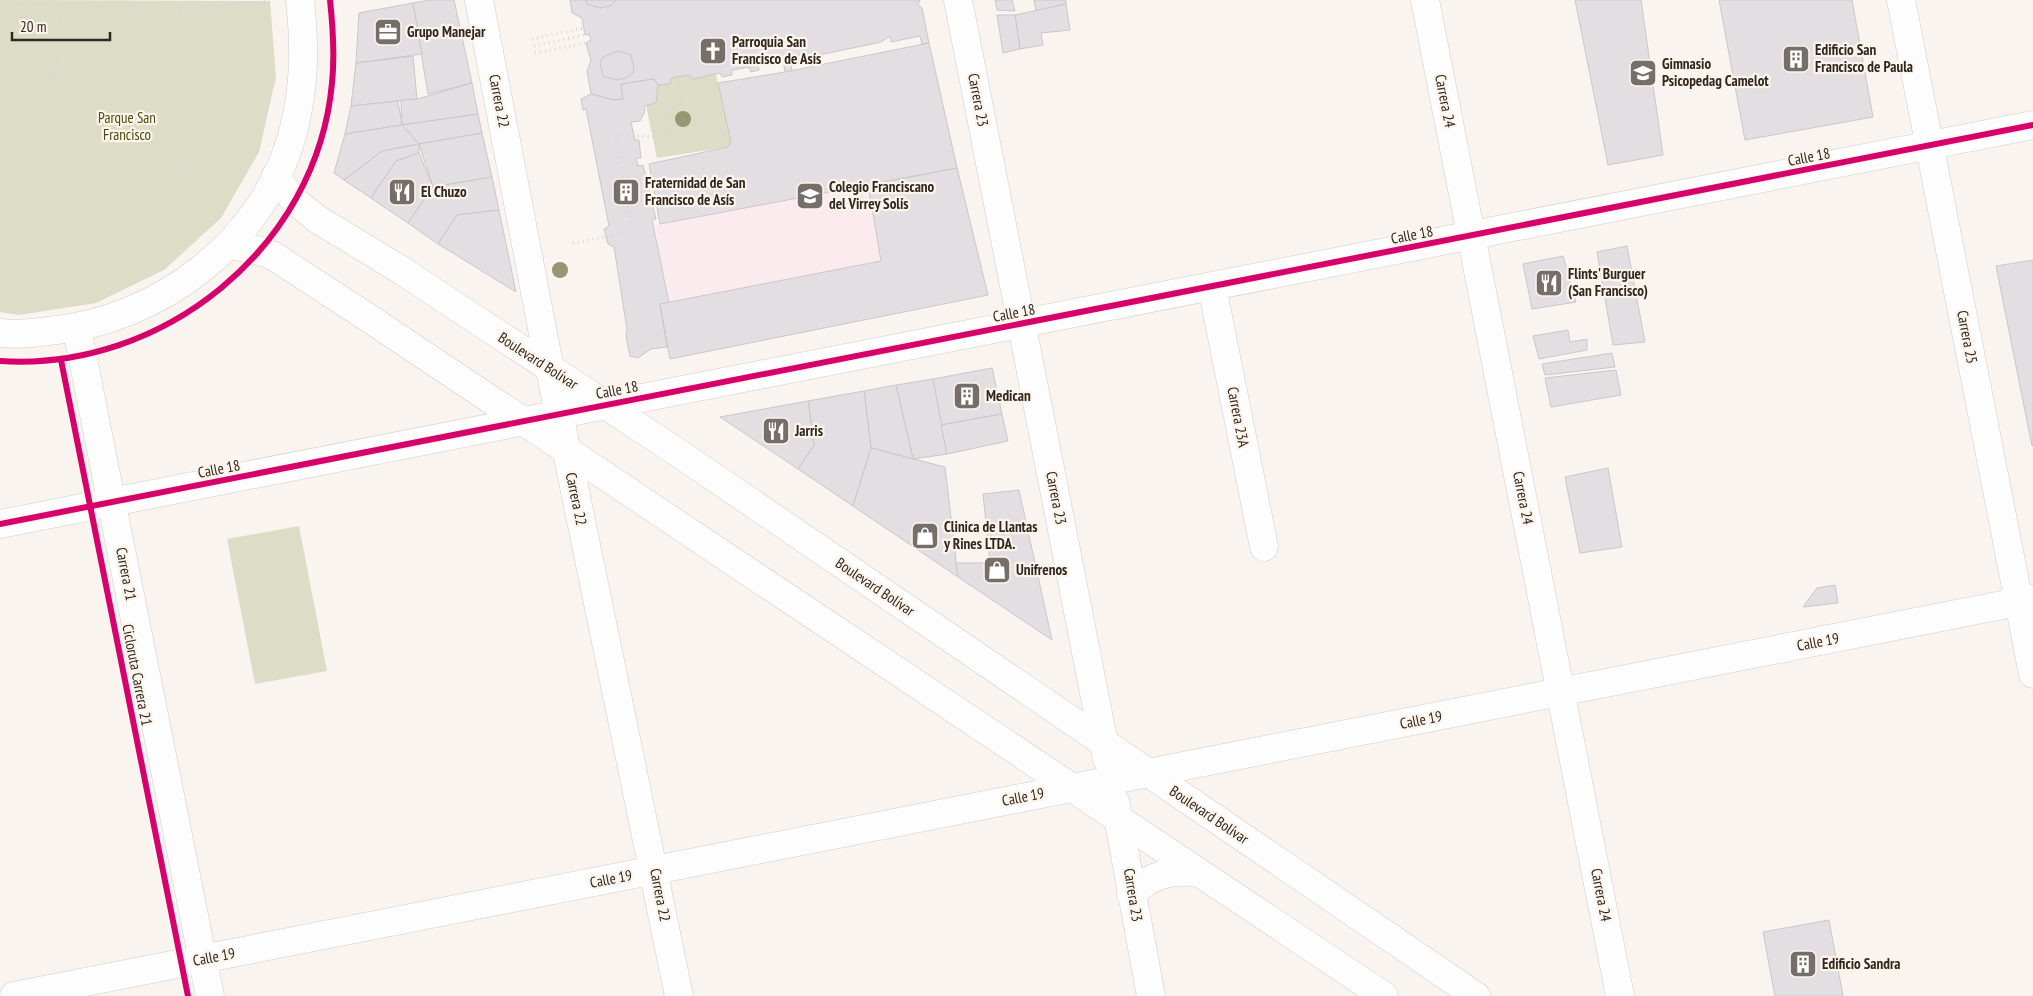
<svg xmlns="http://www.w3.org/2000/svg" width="2033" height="996" font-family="'PT Sans Narrow',sans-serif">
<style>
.education{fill:#fcebee}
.green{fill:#dcdcc7}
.building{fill:#e2dee2;stroke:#cac7ca}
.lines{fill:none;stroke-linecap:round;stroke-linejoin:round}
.minor-casing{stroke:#d2ccc6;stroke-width:29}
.major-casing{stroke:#d2ccc6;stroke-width:29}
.path{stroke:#d9d6d5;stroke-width:3;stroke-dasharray:1 4;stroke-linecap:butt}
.minor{stroke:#fefdfd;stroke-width:28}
.major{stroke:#fefdfd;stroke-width:28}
.cycleway-casing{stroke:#fdf4ec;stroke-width:9}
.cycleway{stroke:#d6006c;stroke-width:6}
.tree{fill:#979772}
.labels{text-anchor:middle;stroke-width:4.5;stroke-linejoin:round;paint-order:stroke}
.poi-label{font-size:15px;font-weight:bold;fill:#302820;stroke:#fdf4ec;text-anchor:start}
.street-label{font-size:15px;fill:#302820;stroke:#fdf4ec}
.park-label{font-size:15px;fill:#474b0b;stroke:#fdf4ec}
</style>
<rect width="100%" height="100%" fill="#f9f4f0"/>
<path class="education" d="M929,43L988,295L670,359L660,304L669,303L654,226L660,224L649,164L728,147L718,83L785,72Z"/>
<g class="green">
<path d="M0,0L270,1L276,77L259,152L221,218L164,270L96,303L19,315L0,312Z"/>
<path d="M716,74L731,142L728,147L657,158L646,105L656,103L658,85L670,84L671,78L688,75L694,79Z"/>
<path d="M299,526L327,671L255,684L227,539Z"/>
</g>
<g class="building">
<path d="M430,0H454L472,83L428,94L413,3Z"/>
<path d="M570,0H920L918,5L922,8L929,43L922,44L920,36L891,42L890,36L881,42L791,61L792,71L785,72L783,59L758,64L759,70L751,72L749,67L732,70V75L722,77L720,73L693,79L688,75L671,78L670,84L658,85L654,79L621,84L623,99L613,100L591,94L587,71L591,61L586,43L591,40L589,34L585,35L582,18L572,13Z"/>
<path d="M586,0H616L610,6L600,8L587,4Z"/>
<path d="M995,0H1012L1015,11L997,10Z"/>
<path d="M1034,0H1066V4L1036,11Z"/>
<path d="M1575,0H1641L1663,155L1608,165Z"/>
<path d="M1719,0H1852L1873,117L1745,140Z"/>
<path d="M413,3L422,54L356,63L359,13Z"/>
<path d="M1066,4L1070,30L1041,33L1043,45L1020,49L1015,15Z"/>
<path d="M997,15H1015L1020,49L1003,53Z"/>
<path d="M929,43L957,168L660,224L649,164L728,147L731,142L718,83L785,72Z"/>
<path d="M619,51L631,55L634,70L633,73L626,78L617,80L603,76L600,62L603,57Z"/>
<path d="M413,56L417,99L351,106L356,63Z"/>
<path d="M654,79L658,85L656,103L644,106L645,111L640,121L631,122L635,140H639L641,158H636L638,166L643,165L656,219L652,220L669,303L660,304L667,347L651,349L638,358L630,356L626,336L627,329L614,247L608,244L604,229L609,226L586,109L583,110L581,99L591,94L613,100L623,99L621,84Z"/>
<path d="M472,83L478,114L402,125L401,100L417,99Z"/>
<path d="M398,101L402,125L345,134L351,106Z"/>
<path d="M478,114L482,133L419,144L402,125Z"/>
<path d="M402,125L419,144L382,151L344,180L334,173L345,134Z"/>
<path d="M482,133L492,177L433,187L419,144Z"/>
<path d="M419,144V153L396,161L371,198L344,180L382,151Z"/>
<path d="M419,153L433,187L408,223L371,198L396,161Z"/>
<path d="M957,168L988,295L670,359L660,304L881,261L868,185Z"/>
<path d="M492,177L499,210L457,215L438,244L408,223L433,187Z"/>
<path d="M499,210L516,292L438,244L457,215Z"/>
<path d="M1627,246L1645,342L1613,345L1597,252Z"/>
<path d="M1563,256L1576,302L1532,309L1523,264Z"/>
<path d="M2033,260V446H2032L1996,266Z"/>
<path d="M1568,330L1570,342L1587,339V350L1539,359L1533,336Z"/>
<path d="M1612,353L1615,367L1545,375L1542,364Z"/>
<path d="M992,368L1002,414L941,425L933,379Z"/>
<path d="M1616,370L1621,395L1551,407L1545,378Z"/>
<path d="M933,379L947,454L913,459L896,385Z"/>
<path d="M896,385L913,459L871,448L864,391Z"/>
<path d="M864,391L871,448L853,506L798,469L814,445L808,401Z"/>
<path d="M808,401L814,445L798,469L720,417Z"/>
<path d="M1002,414L1008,441L947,454L941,425Z"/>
<path d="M871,448L945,467L958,577L853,506Z"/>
<path d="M1608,468L1622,547L1580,553L1565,477Z"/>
<path d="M1019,490L1052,640L958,577L956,563H990L983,494Z"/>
<path d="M1835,585L1838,603L1803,607L1817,588Z"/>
<path d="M1829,920L1843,996H1775L1763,932Z"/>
</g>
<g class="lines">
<g class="minor-casing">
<g id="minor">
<path d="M479,0L550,370L679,996"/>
<path d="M958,0L1107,759"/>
<path d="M1425,0L1620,996"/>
<path d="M1901,0L2033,674"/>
<path d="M1212,287L1264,547"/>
<path d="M77,329L210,996"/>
<path d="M0,524L2033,125"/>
<path d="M1115,801L1151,996"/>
<path d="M14,996L2033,599"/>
</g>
</g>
<g class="major-casing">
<g id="major">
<path d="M275,177L295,201L317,219L401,270L680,454L1476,996"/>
<path d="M228,245L253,249L272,255L364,315L1384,996"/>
<path d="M0,333C17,335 32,333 49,331C159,321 265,241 293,132C305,86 305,47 300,0"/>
<path d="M1131,894C1151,875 1171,869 1199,873"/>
</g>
</g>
<g class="path">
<path d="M0,19C48,0 82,73 34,94C23,99 11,100 0,95"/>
<path d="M40,22L55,0"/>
<path d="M40,23L271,1"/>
<path d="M532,39L583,28"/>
<path d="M534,46L589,34"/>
<path d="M535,53L586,43"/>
<path d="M53,77L226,199"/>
<path d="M573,243L620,234L629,229L630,221L616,135C634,134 649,139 667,135L666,116L674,107L681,104L677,77"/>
</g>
<use href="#minor" class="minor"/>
<use href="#major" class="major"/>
<g class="cycleway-casing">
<g id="cycleway">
<path d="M61,360L188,996"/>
<path d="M0,361C162,372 317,248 332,83C335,55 333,28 330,0"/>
<path d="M0,524L2033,125"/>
</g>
</g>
<use href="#cycleway" class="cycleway"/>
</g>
<g class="tree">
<circle cx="683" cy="119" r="8"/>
<circle cx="560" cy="270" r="8"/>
</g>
<defs>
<g id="office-square" transform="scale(1.4375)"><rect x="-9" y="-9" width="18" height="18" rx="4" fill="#766f69" stroke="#fdf4ec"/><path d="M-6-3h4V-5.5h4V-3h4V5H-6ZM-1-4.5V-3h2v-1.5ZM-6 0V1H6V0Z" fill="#fff"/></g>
<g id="church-square" transform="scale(1.4375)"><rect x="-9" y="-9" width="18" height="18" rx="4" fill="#766f69" stroke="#fdf4ec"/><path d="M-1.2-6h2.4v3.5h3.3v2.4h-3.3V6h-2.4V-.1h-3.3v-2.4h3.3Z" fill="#fff"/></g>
<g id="building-square" transform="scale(1.4375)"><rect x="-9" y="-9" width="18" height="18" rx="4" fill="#766f69" stroke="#fdf4ec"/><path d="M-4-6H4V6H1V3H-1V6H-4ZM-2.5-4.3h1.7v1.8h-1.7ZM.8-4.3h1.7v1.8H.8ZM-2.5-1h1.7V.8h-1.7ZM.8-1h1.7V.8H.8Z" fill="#fff"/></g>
<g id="school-square" transform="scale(1.4375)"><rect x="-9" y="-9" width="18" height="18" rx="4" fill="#766f69" stroke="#fdf4ec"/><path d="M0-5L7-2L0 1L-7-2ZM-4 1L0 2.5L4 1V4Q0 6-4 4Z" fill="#fff"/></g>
<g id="restaurant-square" transform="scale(1.4375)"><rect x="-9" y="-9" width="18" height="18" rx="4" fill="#766f69" stroke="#fdf4ec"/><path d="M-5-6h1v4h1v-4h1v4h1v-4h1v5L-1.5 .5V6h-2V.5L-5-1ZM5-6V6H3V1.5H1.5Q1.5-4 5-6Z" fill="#fff"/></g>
<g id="shop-square" transform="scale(1.4375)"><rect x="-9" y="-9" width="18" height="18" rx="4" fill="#766f69" stroke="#fdf4ec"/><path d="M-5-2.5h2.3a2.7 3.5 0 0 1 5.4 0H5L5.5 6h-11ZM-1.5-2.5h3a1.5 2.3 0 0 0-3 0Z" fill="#fff"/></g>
</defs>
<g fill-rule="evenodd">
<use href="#office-square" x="388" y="32"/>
<use href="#church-square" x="713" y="51"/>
<use href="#building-square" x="1796" y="59"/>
<use href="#school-square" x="1643" y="73"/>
<use href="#restaurant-square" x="402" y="192"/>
<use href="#building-square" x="626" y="192"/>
<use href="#school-square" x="810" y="196"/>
<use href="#restaurant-square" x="1549" y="283"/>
<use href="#building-square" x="967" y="396"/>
<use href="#restaurant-square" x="776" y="431"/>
<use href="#shop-square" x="925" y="536"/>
<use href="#shop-square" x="997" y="570"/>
<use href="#building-square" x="1803" y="964"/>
</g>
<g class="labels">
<g class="poi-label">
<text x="407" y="37">Grupo Manejar</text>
<text x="732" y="47">Parroquia San<tspan x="732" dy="17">Francisco de Asís</tspan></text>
<text x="1815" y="55">Edificio San<tspan x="1815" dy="17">Francisco de Paula</tspan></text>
<text x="1662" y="69">Gimnasio<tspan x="1662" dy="17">Psicopedag Camelot</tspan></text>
<text x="645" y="188">Fraternidad de San<tspan x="645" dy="17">Francisco de Asís</tspan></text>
<text x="829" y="192">Colegio Franciscano<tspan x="829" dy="17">del Virrey Solís</tspan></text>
<text x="421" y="197">El Chuzo</text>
<text x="1568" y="279">Flints' Burguer<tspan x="1568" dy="17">(San Francisco)</tspan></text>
<text x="986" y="401">Medican</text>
<text x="795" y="436">Jarris</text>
<text x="944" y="532">Clinica de Llantas<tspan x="944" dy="17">y Rines LTDA.</tspan></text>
<text x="1016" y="575">Unifrenos</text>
<text x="1822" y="969">Edificio Sandra</text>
</g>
<g class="street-label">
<text transform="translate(978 100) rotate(79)" y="5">Carrera 23</text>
<text transform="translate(499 101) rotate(79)" y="5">Carrera 22</text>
<text transform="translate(1445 101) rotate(79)" y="5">Carrera 24</text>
<text transform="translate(1809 157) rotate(-11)" y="5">Calle 18</text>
<text transform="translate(1412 235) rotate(-11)" y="5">Calle 18</text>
<text transform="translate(1014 313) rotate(-11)" y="5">Calle 18</text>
<text transform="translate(1967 337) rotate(79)" y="5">Carrera 25</text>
<text transform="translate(538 361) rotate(33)" y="5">Boulevard Bolívar</text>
<text transform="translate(617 390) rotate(-11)" y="5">Calle 18</text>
<text transform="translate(1238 417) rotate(79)" y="5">Carrera 23A</text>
<text transform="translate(219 469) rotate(-11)" y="5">Calle 18</text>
<text transform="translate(1056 498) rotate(79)" y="5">Carrera 23</text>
<text transform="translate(1523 498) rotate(79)" y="5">Carrera 24</text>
<text transform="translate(576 499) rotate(78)" y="5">Carrera 22</text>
<text transform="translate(126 574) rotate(79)" y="5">Carrera 21</text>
<text transform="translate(875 587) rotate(34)" y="5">Boulevard Bolívar</text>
<text transform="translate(1818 642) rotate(-11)" y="5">Calle 19</text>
<text transform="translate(137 675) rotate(79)" y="5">Cicloruta Carrera 21</text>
<text transform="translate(1421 720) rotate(-11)" y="5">Calle 19</text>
<text transform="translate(1023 797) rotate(-11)" y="5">Calle 19</text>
<text transform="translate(1209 815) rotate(34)" y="5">Boulevard Bolívar</text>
<text transform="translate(611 879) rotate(-11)" y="5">Calle 19</text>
<text transform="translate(660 895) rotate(79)" y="5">Carrera 22</text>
<text transform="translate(1133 895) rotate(81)" y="5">Carrera 23</text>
<text transform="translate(1601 895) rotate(79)" y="5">Carrera 24</text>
<text transform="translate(214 957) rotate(-11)" y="5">Calle 19</text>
</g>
<g class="park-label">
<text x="127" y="123">Parque San<tspan x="127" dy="17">Francisco</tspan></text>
</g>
</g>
<path d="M12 32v8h98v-8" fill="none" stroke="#302820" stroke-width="2.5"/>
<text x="20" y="32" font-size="15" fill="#302820" stroke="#fdf4ec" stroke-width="4" paint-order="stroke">20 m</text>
</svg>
